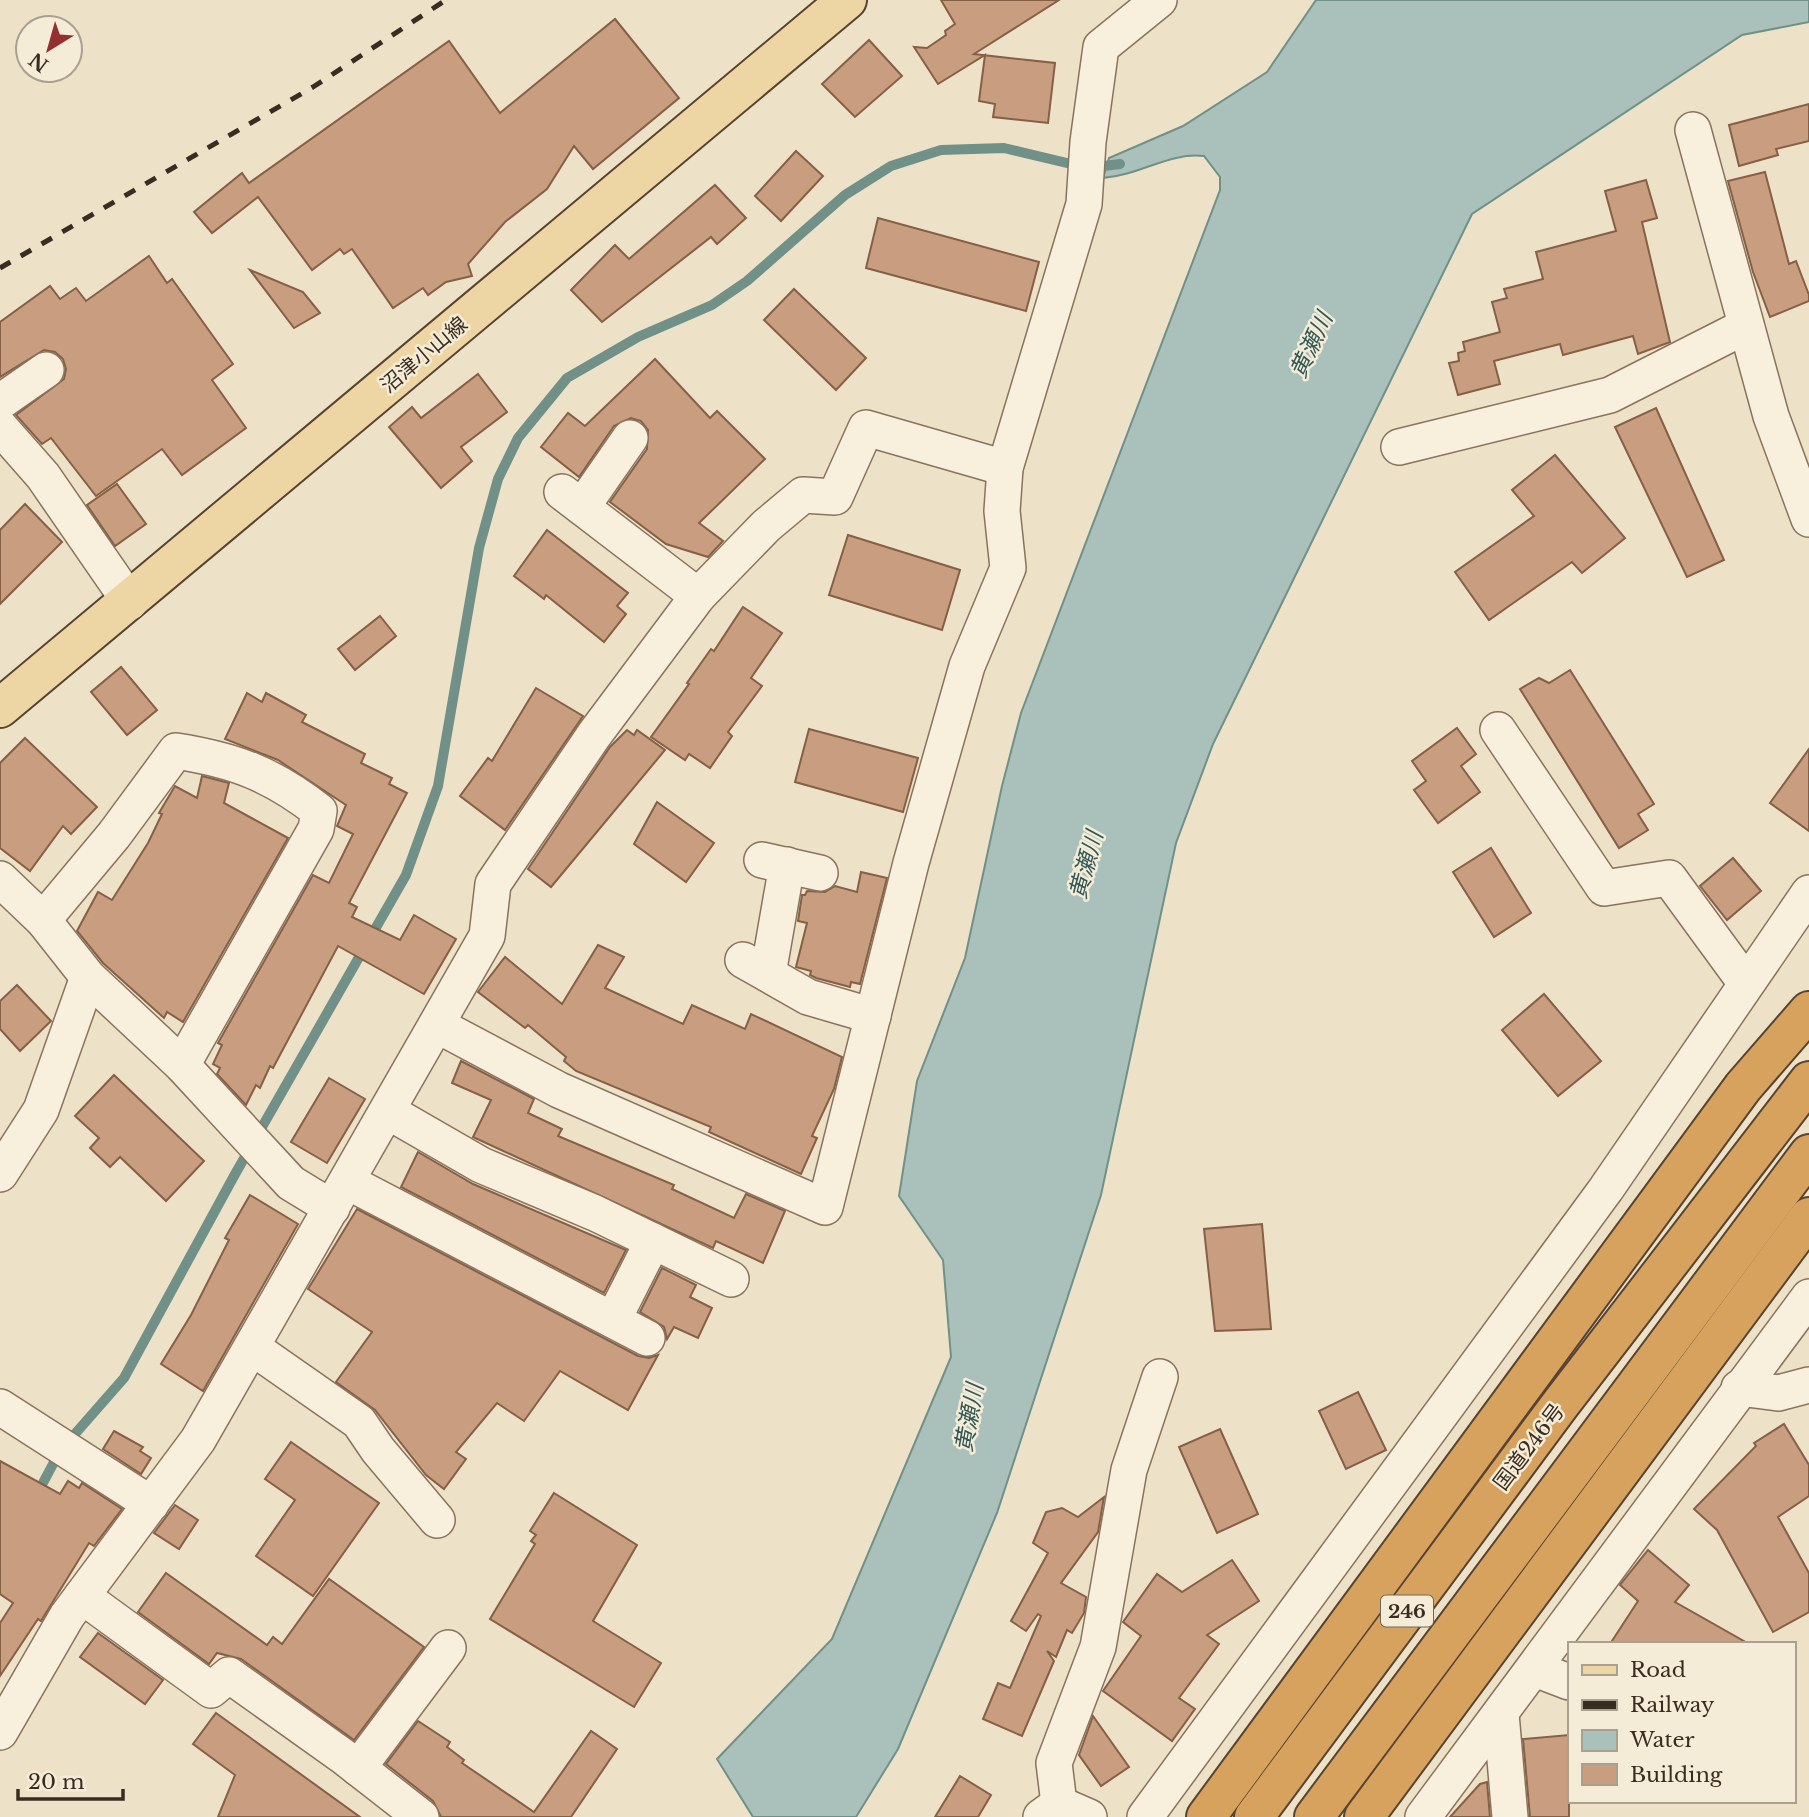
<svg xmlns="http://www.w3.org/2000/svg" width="1809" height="1817" font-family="'Libre Baskerville','Noto Sans JP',serif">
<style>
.water{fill:#a9c1ba;stroke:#709088;stroke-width:2}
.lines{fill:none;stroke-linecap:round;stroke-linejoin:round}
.stream{stroke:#709088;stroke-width:10}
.building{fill:#c99e80;stroke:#865f45;stroke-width:2}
.minor-casing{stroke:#88745e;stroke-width:38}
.major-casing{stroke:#574332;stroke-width:42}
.highway-casing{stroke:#574332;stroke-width:42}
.minor{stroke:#f8efdc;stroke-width:35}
.major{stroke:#edd6a3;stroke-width:38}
.highway{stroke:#d7a25e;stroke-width:38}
.rail{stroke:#392d21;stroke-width:5;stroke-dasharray:12 12;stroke-linecap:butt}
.labels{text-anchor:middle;stroke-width:5;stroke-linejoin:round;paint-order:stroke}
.shield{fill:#f5ecd8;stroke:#716658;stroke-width:2}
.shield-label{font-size:19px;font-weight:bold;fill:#392d21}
.street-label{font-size:21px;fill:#392d21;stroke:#f5ecd8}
.water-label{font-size:23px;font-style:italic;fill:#315856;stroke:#f5ecd8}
</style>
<rect width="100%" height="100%" fill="#ede2c8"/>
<path class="water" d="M1316,0H1809V22L1742,35L1472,214L1213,744L1176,843L1101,1195L997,1513L898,1749L856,1817H753L717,1759L832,1639L951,1357L943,1260L899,1196L917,1081L965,958L1002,786L1021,713L1220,190V177L1204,156C1169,152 1141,175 1103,178L1109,158L1183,126L1267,72Z"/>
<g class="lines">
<path class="stream" d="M37,1494L60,1451L124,1378L234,1176L406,875L438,786L479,548L498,479L518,438L567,378L638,337L712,305L747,281L845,195L891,166L941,150L1004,148L1088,168L1120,164"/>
</g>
<g class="building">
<path d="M941,0H1059L974,54L1055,63L1048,123L993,117L995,104L979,101L985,55L938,84L914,47L927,48L946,35L945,31L955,24Z"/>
<path d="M615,19L679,98L593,169L574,146L547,189L505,222L468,264L472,276L446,282L428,295L423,288L393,308L352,249L344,254L340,249L312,270L258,197L212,233L194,212L242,173L249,183L449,41L500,113Z"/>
<path d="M869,40L902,76L855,117L822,84Z"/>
<path d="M1809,104V141L1776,149L1778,155L1739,166L1729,125Z"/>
<path d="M796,151L823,176L781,221L755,196Z"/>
<path d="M1765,172L1789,264L1796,261L1809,295V301L1770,317L1753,272L1728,181Z"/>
<path d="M1646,180L1657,218L1642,222L1670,342L1638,354L1633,336L1563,355L1560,344L1494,361L1500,384L1458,395L1449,363L1459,361L1458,353L1465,351L1463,342L1500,332L1492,302L1507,298L1504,289L1543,279L1536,252L1616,231L1605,191Z"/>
<path d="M715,185L746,218L717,244L711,237L602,322L571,290L615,245L629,259Z"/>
<path d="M878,218L1039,262L1026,311L866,268Z"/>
<path d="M149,256L167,283L172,279L233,364L212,380L246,428L182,475L162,449L96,496L51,438L42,444L16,415L64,379L66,369L63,359L55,352L44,350L0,377V322L50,286L60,299L76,288L86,301Z"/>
<path d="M250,270L303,292L320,313L294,328Z"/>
<path d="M794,289L866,358L836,390L764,320Z"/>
<path d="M655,359L710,418L717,411L765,459L699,523L723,541L708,557L666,544L610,502L647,449L648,430L641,421L631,418L614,426L579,477L541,447L568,413L585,426Z"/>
<path d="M478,374L507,412L461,447L472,461L441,488L389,427L412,407L421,418Z"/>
<path d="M1656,408L1724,560L1687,577L1615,427Z"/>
<path d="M1555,455L1625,538L1582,573L1572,562L1489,620L1455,572L1534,516L1512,490Z"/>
<path d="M117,484L146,524L115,546L87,505Z"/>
<path d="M25,504L62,542L0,604V530Z"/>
<path d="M547,530L628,593L617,606L626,614L604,642L546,595L544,599L514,576Z"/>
<path d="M848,535L960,570L942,630L829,595Z"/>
<path d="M743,607L782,633L751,678L762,686L728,732L732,736L710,768L689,754L685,760L651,737L689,684L687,683L711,649L714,651Z"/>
<path d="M380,616L396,636L355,670L338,649Z"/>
<path d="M121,667L157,710L127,735L91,692Z"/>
<path d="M1570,670L1654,804L1638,814L1648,830L1619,848L1520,689L1539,678L1549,683Z"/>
<path d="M536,688L583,716L505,830L460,796L488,758L492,761Z"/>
<path d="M247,693L262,702L266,693L306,715L302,722L365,754L361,763L392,778L389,784L407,793L349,903L357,907L352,917L400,940L414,915L456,939L424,994L338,946L273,1068L270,1066L260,1088L256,1085L246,1105L217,1074L220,1068L213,1064L222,1045L218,1043L313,875L329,883L353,834L337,826L346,805L278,760L225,739Z"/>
<path d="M1457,728L1476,754L1461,766L1480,792L1438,823L1414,790L1426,781L1412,761Z"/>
<path d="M809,729L918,758L903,812L795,782Z"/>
<path d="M627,730L634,735L637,730L665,750L551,887L528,869L610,747Z"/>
<path d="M25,738L97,807L71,834L63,826L30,871L0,848V763Z"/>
<path d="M1809,749V831L1770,803Z"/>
<path d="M202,776L229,783L224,803L288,838L183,1022L167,1012L164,1018L103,963L77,931L98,892L112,900L148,843L162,814L159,813L175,786L197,798Z"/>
<path d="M657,802L714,843L686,882L634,844Z"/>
<path d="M1491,848L1531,913L1494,937L1453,872Z"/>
<path d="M1733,858L1761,891L1727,920L1700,886Z"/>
<path d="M861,872L887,878L860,984L851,982L850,987L816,978L810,975L811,971L796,967L807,923L798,921L802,895H805L807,891L825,892L835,886L857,892Z"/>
<path d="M598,945L624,957L605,988L683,1024L692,1005L745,1029L751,1014L842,1057L834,1089L812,1136L817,1138L801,1174L709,1132L711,1127L576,1071L564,1061L566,1057L528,1025L525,1028L478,992L505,957L562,1004Z"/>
<path d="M17,985L51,1021L20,1051L0,1029V1001Z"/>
<path d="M1544,994L1601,1061L1558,1096L1502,1030Z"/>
<path d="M461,1061L534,1099L528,1113L562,1129L558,1136L674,1185L672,1189L734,1218L746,1194L785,1211L763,1263L716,1241L713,1248L473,1137L491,1100L452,1083Z"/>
<path d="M114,1075L204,1161L166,1201L120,1157L110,1167L90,1148L99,1138L75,1116Z"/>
<path d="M329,1078L365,1099L327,1163L291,1142Z"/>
<path d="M418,1152L473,1184L626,1250L604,1293L401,1187Z"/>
<path d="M250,1195L298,1224L203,1391L161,1364L191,1315L229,1240L225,1238Z"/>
<path d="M357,1209L638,1356L649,1358L658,1355L628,1410L560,1371L524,1421L497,1403L456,1452L466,1459L444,1489L426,1475L375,1410L336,1382L372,1332L308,1289Z"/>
<path d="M1262,1224L1271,1329L1215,1331L1204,1229Z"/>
<path d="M662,1268L696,1285L690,1297L712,1308L698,1338L674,1327L667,1339L664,1327L640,1312Z"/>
<path d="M1358,1392L1386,1450L1346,1469L1319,1411Z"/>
<path d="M1784,1424L1809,1465V1496L1778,1517L1809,1573V1612L1773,1632L1717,1530L1694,1509L1756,1446L1754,1443Z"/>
<path d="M1220,1429L1258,1514L1217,1533L1179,1447Z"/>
<path d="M114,1431L143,1447L140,1451L151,1458L141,1474L103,1449Z"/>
<path d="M291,1442L379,1503L313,1596L256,1556L295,1500L265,1479Z"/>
<path d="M0,1461L60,1494L68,1481L79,1488L82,1483L122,1509L94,1546L89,1543L41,1621L38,1619L0,1676V1623L13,1603L0,1594Z"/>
<path d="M554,1493L637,1545L593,1621L661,1663L634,1707L490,1619L535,1544L531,1541L536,1535L530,1531Z"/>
<path d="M1104,1497L1098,1532L1061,1583L1086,1597L1084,1613L1072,1633L1067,1630L1056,1657L1047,1651L1054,1661L1022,1736L983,1719L998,1683L1010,1688L1041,1616L1038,1614L1026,1631L1011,1621L1048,1553L1033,1543L1046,1512L1062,1508L1078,1517Z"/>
<path d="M175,1505L198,1520L179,1549L154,1533Z"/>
<path d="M1648,1550L1689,1585L1675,1602L1749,1644H1610L1638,1601L1620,1585Z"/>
<path d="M1232,1560L1259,1601L1207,1635L1219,1644L1179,1698L1195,1709L1172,1741L1103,1691L1141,1636L1123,1622L1157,1574L1182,1592Z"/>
<path d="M166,1573L267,1645L273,1637L282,1644L329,1579L424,1647L354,1740L241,1659L217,1653L209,1664L138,1612Z"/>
<path d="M98,1633L163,1680L145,1704L80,1657Z"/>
<path d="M216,1713L360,1817H218L235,1775L193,1744Z"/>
<path d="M1093,1716L1129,1767L1101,1786L1079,1755Z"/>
<path d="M418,1721L450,1742L447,1747L464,1760L462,1763L534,1812L591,1731L617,1749L571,1817H441L433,1801L386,1764Z"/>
<path d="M1569,1735V1817H1530L1523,1739Z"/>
<path d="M960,1776L991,1795L978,1817H935Z"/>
<path d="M1487,1782L1490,1817H1450L1480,1784Z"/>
</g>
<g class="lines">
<g class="minor-casing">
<g id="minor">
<path d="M1693,130L1771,416L1809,519"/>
<path d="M0,402L46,370"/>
<path d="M0,427L43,476L130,602"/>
<path d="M1399,447L1610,395L1746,326"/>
<path d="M562,492L698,596"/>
<path d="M582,507L630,438"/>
<path d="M1498,730L1604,888L1669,878L1745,982"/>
<path d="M762,860L820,873"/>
<path d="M0,879L43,920L88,977L182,1065L291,1183L332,1208"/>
<path d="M43,920L114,835L176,751C234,760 272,774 319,811L316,829L182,1065"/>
<path d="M743,960L808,997L873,1016"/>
<path d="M768,974L787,865"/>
<path d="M437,1025L559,1090L825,1207L911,863L967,666L1008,568L1002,511L1005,468L1084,204L1088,142L1101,47L1159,0"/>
<path d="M389,1112L481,1165L595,1213L731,1279"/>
<path d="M0,1174L41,1110L88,977"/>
<path d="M348,1182L647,1338"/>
<path d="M613,1320L653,1241"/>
<path d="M253,1348L359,1422L378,1450L437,1520"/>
<path d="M1739,1388L1778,1393L1809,1385"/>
<path d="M0,1407L151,1504"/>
<path d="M82,1596L211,1690L229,1675L344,1757L421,1817"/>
<path d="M1535,1669L1569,1682"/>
<path d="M1501,1714L1510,1817"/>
<path d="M0,1732L67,1616L198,1440L487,936L493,884L594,735L698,596L766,526L803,495L835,497L866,428L1005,468"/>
<path d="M358,1768L448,1648"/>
<path d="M1059,1804L1054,1763L1098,1647L1129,1470L1160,1377"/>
<path d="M1041,1817L1059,1804L1089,1817"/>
<path d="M1145,1817L1606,1189L1809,893"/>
<path d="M1423,1817L1809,1297"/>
</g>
</g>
<g class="major-casing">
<path id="major" d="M0,708L847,0"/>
</g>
<g class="highway-casing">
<g id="highway">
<path d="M1206,1817L1743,1087L1809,1011"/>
<path d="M1254,1817L1559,1406L1809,1081"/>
<path d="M1314,1817L1809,1154"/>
<path d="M1364,1817L1809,1217"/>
</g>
</g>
<use href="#minor" class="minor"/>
<use href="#major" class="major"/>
<use href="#highway" class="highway"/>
<path class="rail" d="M0,268L313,87L446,0"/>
</g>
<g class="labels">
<rect class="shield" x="1381" y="1595.5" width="52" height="31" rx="5"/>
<g class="shield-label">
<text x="1407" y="1618">246</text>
</g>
<g class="street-label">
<text transform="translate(424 355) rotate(-40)" y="7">沼津小山線</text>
<text transform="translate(1529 1447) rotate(-53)" y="7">国道246号</text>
</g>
<g class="water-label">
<text transform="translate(1311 345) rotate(-65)" y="8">黄瀬川</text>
<text transform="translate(1086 865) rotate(-75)" y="8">黄瀬川</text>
<text transform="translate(969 1418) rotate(-80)" y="8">黄瀬川</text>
</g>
</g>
<rect x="1568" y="1642" width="228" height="161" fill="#f5ecd8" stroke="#aaa08f" stroke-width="2"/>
<rect x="1582" y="1665" width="35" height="10" fill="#edd6a3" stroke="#aaa08f" stroke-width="2"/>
<text x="1630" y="1677" font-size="21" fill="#392d21">Road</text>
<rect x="1582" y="1700" width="35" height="10" fill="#392d21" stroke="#aaa08f" stroke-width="2"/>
<text x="1630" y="1712" font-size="21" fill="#392d21">Railway</text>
<rect x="1582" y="1730" width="35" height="21" fill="#a9c1ba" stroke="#aaa08f" stroke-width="2"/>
<text x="1630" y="1747" font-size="21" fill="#392d21">Water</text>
<rect x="1582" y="1764" width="35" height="21" fill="#c99e80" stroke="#aaa08f" stroke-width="2"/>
<text x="1630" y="1782" font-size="21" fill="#392d21">Building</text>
<g transform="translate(49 49) rotate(217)"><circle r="33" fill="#f5ecd8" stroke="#aaa08f" stroke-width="2"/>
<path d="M0-5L12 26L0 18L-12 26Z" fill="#953031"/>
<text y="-10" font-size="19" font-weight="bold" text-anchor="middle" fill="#392d21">N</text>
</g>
<path d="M18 1789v10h105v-10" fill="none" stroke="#392d21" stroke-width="3.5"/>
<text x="28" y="1789" font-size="21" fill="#392d21" stroke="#f5ecd8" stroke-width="5" paint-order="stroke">20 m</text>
</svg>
